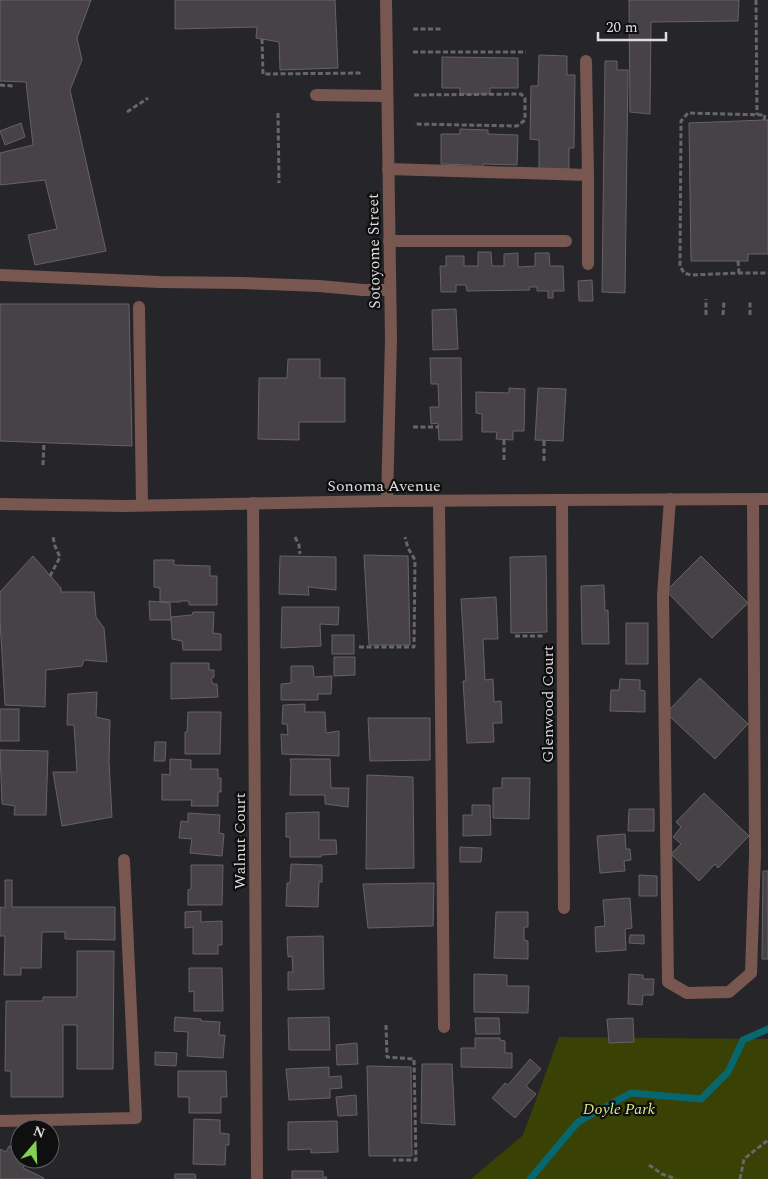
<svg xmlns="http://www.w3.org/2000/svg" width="768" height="1179" font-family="Spectral,serif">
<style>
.green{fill:#394104}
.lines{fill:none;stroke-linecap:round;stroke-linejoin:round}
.stream{stroke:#07676e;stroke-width:7}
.building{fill:#464245;stroke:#666266}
.path{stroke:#676669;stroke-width:3;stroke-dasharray:5 2.5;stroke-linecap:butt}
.minor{stroke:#775750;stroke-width:12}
.labels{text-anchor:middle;stroke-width:4.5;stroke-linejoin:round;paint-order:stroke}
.street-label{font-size:16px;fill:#dcdcde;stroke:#0f0f10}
.park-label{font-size:16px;font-style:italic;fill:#d5e883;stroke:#0f0f10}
</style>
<rect width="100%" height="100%" fill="#262529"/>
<path class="green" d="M559,1037L768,1039V1179H471L523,1135Z"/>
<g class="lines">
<path class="stream" d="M530,1179L578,1122L631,1093L701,1099L728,1072L743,1040L768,1029"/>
</g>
<g class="building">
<path d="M0,0H91L77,38L82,60L70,90L106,251L35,265L28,235L57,229L45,180L0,185V153L33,145L26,82L0,81Z"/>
<path d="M175,0H335L338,68L280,70L279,42L256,38L257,27L175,29Z"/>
<path d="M629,0H739L738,21L651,22L650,114L630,112Z"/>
<path d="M539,55L567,56V75H575L574,148H569V169H539V140L530,139L531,86H538Z"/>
<path d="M442,57L518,58V88H490V94H460V88H442Z"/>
<path d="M605,61H617V70H628L625,293L602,292Z"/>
<path d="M764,120H768V254H748V261H691L689,123Z"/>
<path d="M21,123L25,137L5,145L0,131Z"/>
<path d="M460,129L488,130V134L518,135L517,165L483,164V168H472V165L441,164V134H460Z"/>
<path d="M478,252H491L492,266H504V254L518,253V267L535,266V253H549L550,266H563L564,291H553V298H548V291H537V287H529L530,290L467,291L466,285H456V292H441L440,266H446V256H464V266H478Z"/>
<path d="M592,280L593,301H579L578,281Z"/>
<path d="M0,304H129L132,446L0,441Z"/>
<path d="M456,309L458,349L433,350L432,310Z"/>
<path d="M430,358H461L462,440H439L438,423L431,424L430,407H439L438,384H431Z"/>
<path d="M288,359H320V378H345V422H299V440L258,439L259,378H287Z"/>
<path d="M509,388L525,389L524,431H513V440L496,439L497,432H482V414L476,413V392L509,393Z"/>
<path d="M538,388L566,389L563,441L535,440Z"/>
<path d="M364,555L408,556L410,645H369Z"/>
<path d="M33,556L61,588V592H94L96,617L104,628L107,662L84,660L82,666L46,670L45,707L5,705L0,621V592Z"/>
<path d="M280,556L336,557V590L308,587L309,595L279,594Z"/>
<path d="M546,556L547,632L511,633L510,557Z"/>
<path d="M701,556L748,603L712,638L666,591Z"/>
<path d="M154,560H174V565L210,566V576H217V605H189V601H180V602H160V588L154,587Z"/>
<path d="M604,585L605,611L608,610L609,644H582L581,586Z"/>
<path d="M496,597L498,639H483L485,680L493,679L494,702L501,701L502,723H493L494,742L467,743L463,681H466L461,599Z"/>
<path d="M149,601L170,603L171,620H150Z"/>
<path d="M282,607H339L338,625L320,624L321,646L281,648Z"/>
<path d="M193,612H214L213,633L221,634V650H183L182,641L172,639L171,617L192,615Z"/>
<rect x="626" y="623" width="22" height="41"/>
<rect x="332" y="635" width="22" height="19"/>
<path d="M334,657H355V675L334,676Z"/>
<path d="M171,663H209V670H214V677L211,679L213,684H217L218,697L171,699Z"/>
<path d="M291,666H313L314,677L332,676L331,694H318V700H281V684L291,683Z"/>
<path d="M700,678L748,724L715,759L666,713Z"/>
<path d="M620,679L640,680V690L645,691V712L610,711L611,690H619Z"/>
<path d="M97,692L96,717L110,720L109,761L112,817L62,826L53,772H77L74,725H67L68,694Z"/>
<path d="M305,704V712H325L326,733L339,731V756L282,754L281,734L288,735L287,724H282L283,705Z"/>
<rect x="0" y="709" width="19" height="32"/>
<path d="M188,712H221L220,754H185V732H187Z"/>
<path d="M368,718H430V760L370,761Z"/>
<path d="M155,742H166L165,761H154Z"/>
<path d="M0,750L48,751L46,815H14L15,806L2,804Z"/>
<path d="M170,759L191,760V769H218V778H221V792H218V806H191L192,800H162V774L170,775Z"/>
<path d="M290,759H330L331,788H349L348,807L325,804V795H290L291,763Z"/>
<path d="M367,775L413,777L414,868L366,869Z"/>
<path d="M502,778H530L529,819L493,818V788H502Z"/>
<path d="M704,793L749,836L718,868L715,864L699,881L671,854L681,844L673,837L681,827L676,822Z"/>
<path d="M472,805H490L491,835L463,836V815H472Z"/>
<path d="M629,809H654V831H628Z"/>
<path d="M319,812V840H336L337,854L321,855V857H290V837H286V813Z"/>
<path d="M188,813L220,815L219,833L224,834L222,856L190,853L192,839L179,838L181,821L188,822Z"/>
<path d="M625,834L626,849H630L631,860L624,861L625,871L600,873L597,836Z"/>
<path d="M460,847L482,848L481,862H460Z"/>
<path d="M291,864L322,865V882H319L318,907L286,906L287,883H290Z"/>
<path d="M191,865H223L222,905H188V890L191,889Z"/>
<path d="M763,871H768V959H762Z"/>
<path d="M639,875L657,876V896H639Z"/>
<path d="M5,880H12V907H115V940L65,939V932H42L41,968H21V975H4L5,936H0V907L5,908Z"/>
<path d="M434,883L433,926L368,928L363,884Z"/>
<path d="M630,898L632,928L625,929L626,950L596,952L595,927L605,926L603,900Z"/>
<path d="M201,911V922L222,921V945H218V954H193V927L185,928V912Z"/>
<path d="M496,912H528V927H524V940L528,941V959L494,958Z"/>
<path d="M630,935H644V944L629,943Z"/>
<path d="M323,936L324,989L288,990V972H293L292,956L288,957L287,937Z"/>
<path d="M77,951H114L113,1069H77V1025H63V1097H11V1071H5L6,1001H43V997H77Z"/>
<path d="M189,968H222L223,1011H194V991L189,992Z"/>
<path d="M474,974L507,975V986H529L528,1013L474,1012Z"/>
<path d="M629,974L643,975V979H654L653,995H643L642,1005L628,1004Z"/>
<path d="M175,1017L201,1019V1021L220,1022L219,1035H225L223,1058L187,1056L188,1032L174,1031Z"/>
<path d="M329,1017L330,1050H289L288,1018Z"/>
<path d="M475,1018H499L500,1034H476Z"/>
<path d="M633,1018L634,1042L609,1043L607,1019Z"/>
<path d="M475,1038H500V1040L505,1041V1053H512V1068L461,1067V1048H475Z"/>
<path d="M357,1043L358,1064L337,1065L336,1045Z"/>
<path d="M155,1052L177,1053L176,1066L155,1065Z"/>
<path d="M530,1059L541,1069L526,1086L536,1094L515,1118L492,1098L505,1083L508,1085Z"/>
<path d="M422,1064H452L455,1125L421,1123Z"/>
<path d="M367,1066L411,1067L412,1156H369Z"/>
<path d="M329,1067V1077L341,1076L342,1088L330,1089V1098L289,1100L286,1069Z"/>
<path d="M178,1071H226L227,1097H221V1113H189V1097H178Z"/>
<path d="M356,1095L357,1115L338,1116L336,1097Z"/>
<path d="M194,1119L220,1120V1133L229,1134V1145H226L225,1165L193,1164Z"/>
<path d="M337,1121L338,1152L311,1153V1149L288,1150V1122Z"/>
<path d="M9,1146L20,1151V1159H28L23,1168L44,1178L43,1179H0V1149L6,1152Z"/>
<path d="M292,1171H323V1177H327L326,1179H292Z"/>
<path d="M175,1174H195L196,1179H175Z"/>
</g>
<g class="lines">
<g class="path">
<path d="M756,0L757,115"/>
<path d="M413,29H441"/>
<path d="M262,39L263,74L363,73"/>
<path d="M413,52H526"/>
<path d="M0,85L13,86"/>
<path d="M414,95L521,94L525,98V120L517,126L414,124"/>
<path d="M127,112L148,98"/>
<path d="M278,113L279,183"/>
<path d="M764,120L765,115L688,113L681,121L680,266L684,273L691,275L739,273H768"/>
<path d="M738,261L739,273"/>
<path d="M706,315V299"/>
<path d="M723,315L724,301"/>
<path d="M750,315V301"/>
<path d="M413,427H438"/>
<path d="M504,440V462"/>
<path d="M544,461V440"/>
<path d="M43,465L44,443"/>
<path d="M295,537L299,545L300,554"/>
<path d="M50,576L60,557L55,546L53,537"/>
<path d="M515,636H545"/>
<path d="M359,647H414L415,560L408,548L405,537"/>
<path d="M386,1025L387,1057L414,1059L416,1160H393"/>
<path d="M649,1165L662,1174L676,1179"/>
<path d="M740,1179L744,1159L768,1140"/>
</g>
<g class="minor">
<path d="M386,0L391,339L387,501"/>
<path d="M586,61L588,175V264"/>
<path d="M316,95L387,96"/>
<path d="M388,169L588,175"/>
<path d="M389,241H566"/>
<path d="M0,275L160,282L242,283L319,286L363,290H390"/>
<path d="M139,307L142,504"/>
<path d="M670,499L663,596L668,982L687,993L729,992L751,973L755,855L753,499"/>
<path d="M562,500L564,908"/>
<path d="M439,501L444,1027"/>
<path d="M253,503L257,1179"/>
<path d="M0,504L123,506L387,501L768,499"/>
<path d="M0,1121L136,1118L124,860"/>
</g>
</g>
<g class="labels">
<g class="street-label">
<text transform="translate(373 251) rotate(-91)" y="6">Sotoyome Street</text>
<text x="384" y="491">Sonoma Avenue</text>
<text transform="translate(547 704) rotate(-90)" y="6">Glenwood Court</text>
<text transform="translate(239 841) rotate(-90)" y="6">Walnut Court</text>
</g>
<g class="park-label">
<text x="619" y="1114">Doyle Park</text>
</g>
</g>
<g transform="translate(35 1144) rotate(19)"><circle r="24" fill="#0f0f10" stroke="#616162"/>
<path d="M0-4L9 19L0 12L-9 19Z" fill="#81d050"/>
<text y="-8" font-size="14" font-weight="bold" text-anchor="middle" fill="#dcdcde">N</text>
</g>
<path d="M598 32v8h68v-8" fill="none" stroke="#dcdcde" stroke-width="2.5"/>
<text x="606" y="32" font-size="15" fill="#dcdcde" stroke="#0f0f10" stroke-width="4" paint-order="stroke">20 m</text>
</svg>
